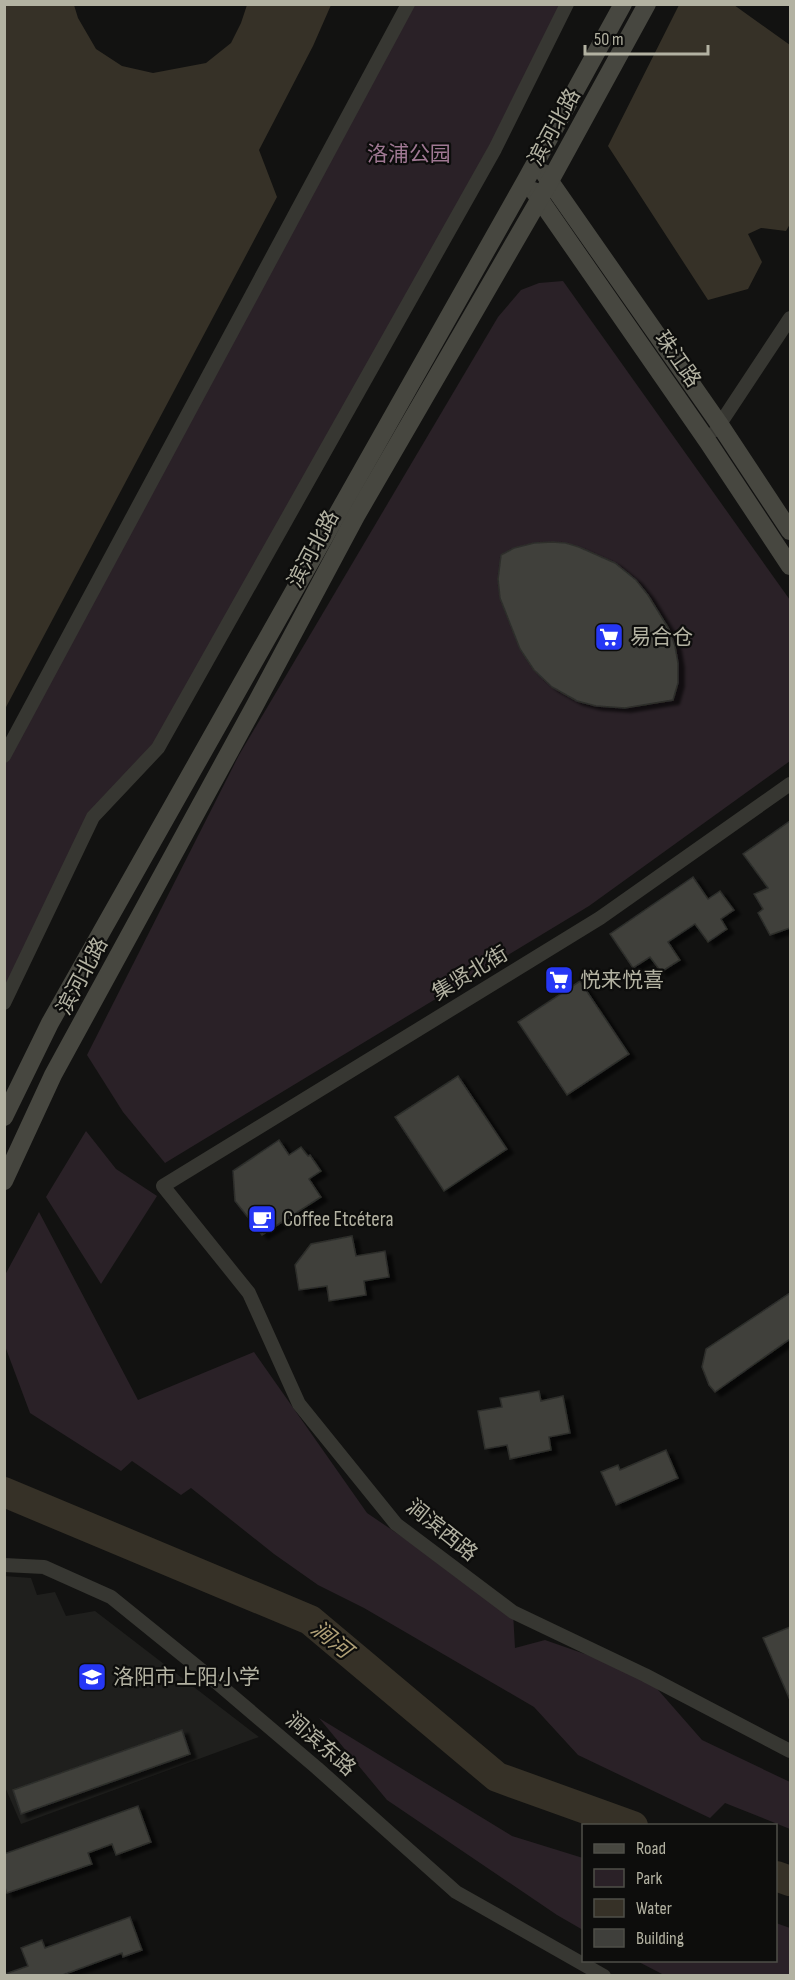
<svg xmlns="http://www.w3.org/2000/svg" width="795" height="1980" font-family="'Sofia Sans Condensed','Noto Sans SC',sans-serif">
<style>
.built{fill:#1f1f1d}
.green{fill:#2a2127}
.water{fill:#363127}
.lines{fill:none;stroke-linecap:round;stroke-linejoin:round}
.river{stroke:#363127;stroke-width:30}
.building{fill:#3f3f3b;stroke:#2d2e2b;stroke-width:1.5;filter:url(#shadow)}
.street{stroke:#373732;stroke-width:14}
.secondary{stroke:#474740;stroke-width:18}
.labels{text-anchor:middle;stroke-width:4.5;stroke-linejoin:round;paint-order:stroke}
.street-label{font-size:21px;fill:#b3b2a2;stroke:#0d0d0c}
.park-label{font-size:21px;fill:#9f7893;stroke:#0d0d0c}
.poi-label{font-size:21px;fill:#b3b2a2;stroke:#0d0d0c;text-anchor:start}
.water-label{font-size:22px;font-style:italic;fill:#b0a077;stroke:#0d0d0c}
</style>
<defs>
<filter id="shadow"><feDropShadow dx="6" dy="4" stdDeviation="1.5" flood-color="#0009"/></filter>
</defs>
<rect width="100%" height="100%" fill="#121211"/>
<path class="built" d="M4,1576L31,1578L37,1595L55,1592L66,1616L95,1611L259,1737L21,1824L5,1787Z"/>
<g class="green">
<path d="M408,5H567L158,748L93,817L5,1003V756Z"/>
<path d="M563,281L790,600V761L589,906L165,1163L123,1112L87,1055L239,755L498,317L521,290L539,283Z"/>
<path d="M86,1131L116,1169L157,1196L101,1284L46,1197Z"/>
<path d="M39,1212L138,1400L254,1352L367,1513L513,1612L515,1648L545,1640L645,1675L702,1740L790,1782V1829L725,1803L710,1818L578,1755L534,1707L364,1608L318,1585L274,1554L191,1488L181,1495L132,1461L121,1471L30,1413L5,1346V1275Z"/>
<path d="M319,1718L512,1836L583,1858V1930L557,1915L387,1800Z"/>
<path d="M776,1923L790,1928V1975H664L637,1961L776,1960Z"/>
</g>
<g class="water">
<path d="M5,4L74,5L78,18L96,49L122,66L153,73L206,63L231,43L241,23L247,5H331L313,46L259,150L277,197L5,709Z"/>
<path d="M679,5H734L790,45V224L786,231L761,228L748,234L762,262L748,289L708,300L608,146Z"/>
</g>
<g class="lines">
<g class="river">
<path d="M4,1492L310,1620L497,1777L633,1826"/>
<path d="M776,1876L790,1881"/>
</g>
</g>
<g class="building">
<path d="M552,542L566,543L579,547L615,563L636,580L648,595L669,629L675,646L678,663V683L673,700L625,708L596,706L577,701L552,687L534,670L520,649L500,598L498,579L501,555L514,548L534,543Z"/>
<path d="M790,821V928L770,935L758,913L763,909L754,894L768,888L743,854Z"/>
<path d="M693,877L708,899L720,891L734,910L721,919L727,929L708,942L695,924L668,942L680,960L661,972L650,957L633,968L610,934Z"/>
<path d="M580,981L629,1054L567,1095L518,1022Z"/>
<path d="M458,1076L507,1149L444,1191L395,1117Z"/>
<path d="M279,1140L289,1155L301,1147L308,1156L310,1155L321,1171L309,1179L321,1197L262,1235L235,1201L233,1171Z"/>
<path d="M352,1236L356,1256L385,1251L389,1277L364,1281L366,1295L329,1301L327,1286L299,1290L295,1265L311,1244Z"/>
<path d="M790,1293V1339L715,1392L709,1385L702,1367L706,1349Z"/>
<path d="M539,1391L541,1401L563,1396L570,1433L549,1437L551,1450L510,1459L507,1445L485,1449L478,1411L502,1407L500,1398Z"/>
<path d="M666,1450L678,1478L616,1505L601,1472L618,1465L620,1470Z"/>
<path d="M790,1627V1700L763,1638Z"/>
<path d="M182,1730L190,1754L21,1814L13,1790Z"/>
<path d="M138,1806L151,1842L116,1855L112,1844L88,1853L92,1864L7,1893L4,1886V1854Z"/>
<path d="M130,1917L142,1950L123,1957L122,1953L60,1976H5V1974L28,1966L21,1948L42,1940L45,1948Z"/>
</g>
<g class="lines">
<g class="street">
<path d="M716,430L790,318"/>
<path d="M4,756L408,4"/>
<path d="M790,784L600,918L163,1186L249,1293L299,1404L396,1524L513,1612L645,1675L790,1751"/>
<path d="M4,1003L93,817L158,748L495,149L567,4"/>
<path d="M4,1565L44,1567L111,1597L216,1682L317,1768L456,1892L604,1976"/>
</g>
<g class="secondary">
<path d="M544,173L720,425L790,531"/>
<path d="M534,191L708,442L790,566"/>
<path d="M4,1117L50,1023L526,180L623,4"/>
<path d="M4,1181L53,1075L254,707L356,516L550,181L647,4"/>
</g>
</g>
<defs>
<g id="supermarket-square" transform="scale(1.5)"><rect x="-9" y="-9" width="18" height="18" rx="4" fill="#2637f5" stroke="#0d0d0c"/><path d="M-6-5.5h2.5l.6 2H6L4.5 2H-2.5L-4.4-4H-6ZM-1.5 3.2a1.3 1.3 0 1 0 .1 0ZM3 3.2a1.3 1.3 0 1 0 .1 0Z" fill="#fff"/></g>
<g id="cafe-square" transform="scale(1.5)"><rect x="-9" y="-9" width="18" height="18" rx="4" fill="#2637f5" stroke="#0d0d0c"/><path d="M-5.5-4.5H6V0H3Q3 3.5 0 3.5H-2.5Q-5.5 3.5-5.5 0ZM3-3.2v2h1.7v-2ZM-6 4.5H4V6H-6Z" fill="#fff"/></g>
<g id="school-square" transform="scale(1.5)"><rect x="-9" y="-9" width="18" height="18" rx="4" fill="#2637f5" stroke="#0d0d0c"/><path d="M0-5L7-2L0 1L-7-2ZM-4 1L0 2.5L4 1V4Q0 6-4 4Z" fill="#fff"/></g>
</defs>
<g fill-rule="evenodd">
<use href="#supermarket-square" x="609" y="637"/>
<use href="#supermarket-square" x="559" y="980"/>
<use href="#cafe-square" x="262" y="1219"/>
<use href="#school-square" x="92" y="1677"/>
</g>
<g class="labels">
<g class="street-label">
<text transform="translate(554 127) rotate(-61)" y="7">滨河北路</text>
<text transform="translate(678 359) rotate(55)" y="7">珠江路</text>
<text transform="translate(313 549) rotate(-62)" y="7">滨河北路</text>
<text transform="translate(470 973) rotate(-31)" y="7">集贤北街</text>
<text transform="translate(82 976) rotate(-62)" y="7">滨河北路</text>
<text transform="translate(442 1530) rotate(39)" y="7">涧滨西路</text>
<text transform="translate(321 1744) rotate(41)" y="7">涧滨东路</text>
</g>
<g class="park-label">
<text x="409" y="161">洛浦公园</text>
</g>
<g class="poi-label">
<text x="630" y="644">易合仓</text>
<text x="580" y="987">悦来悦喜</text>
<text x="283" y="1226">Coffee Etcétera</text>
<text x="113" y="1684">洛阳市上阳小学</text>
</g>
<g class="water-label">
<text transform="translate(332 1639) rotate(39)" y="8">涧河</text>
</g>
</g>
<rect width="795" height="1980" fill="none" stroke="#b3b2a2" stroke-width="12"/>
<rect x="582" y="1824" width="195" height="138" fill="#0d0d0c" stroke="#4f4f48" stroke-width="1.5"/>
<rect x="594" y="1844" width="30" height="9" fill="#474740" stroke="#4f4f48" stroke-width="1.5"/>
<text x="636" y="1854" font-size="18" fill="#b3b2a2">Road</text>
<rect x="594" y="1869" width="30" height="18" fill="#2a2127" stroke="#4f4f48" stroke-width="1.5"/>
<text x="636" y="1884" font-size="18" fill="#b3b2a2">Park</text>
<rect x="594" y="1899" width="30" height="18" fill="#363127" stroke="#4f4f48" stroke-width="1.5"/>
<text x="636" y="1914" font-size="18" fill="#b3b2a2">Water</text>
<rect x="594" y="1929" width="30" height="18" fill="#3f3f3b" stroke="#4f4f48" stroke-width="1.5"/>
<text x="636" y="1944" font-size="18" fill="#b3b2a2">Building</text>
<path d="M585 45v9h123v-9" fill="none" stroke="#b3b2a2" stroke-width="3"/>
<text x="594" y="45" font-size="18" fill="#b3b2a2" stroke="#0d0d0c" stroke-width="4.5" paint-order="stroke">50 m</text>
</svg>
